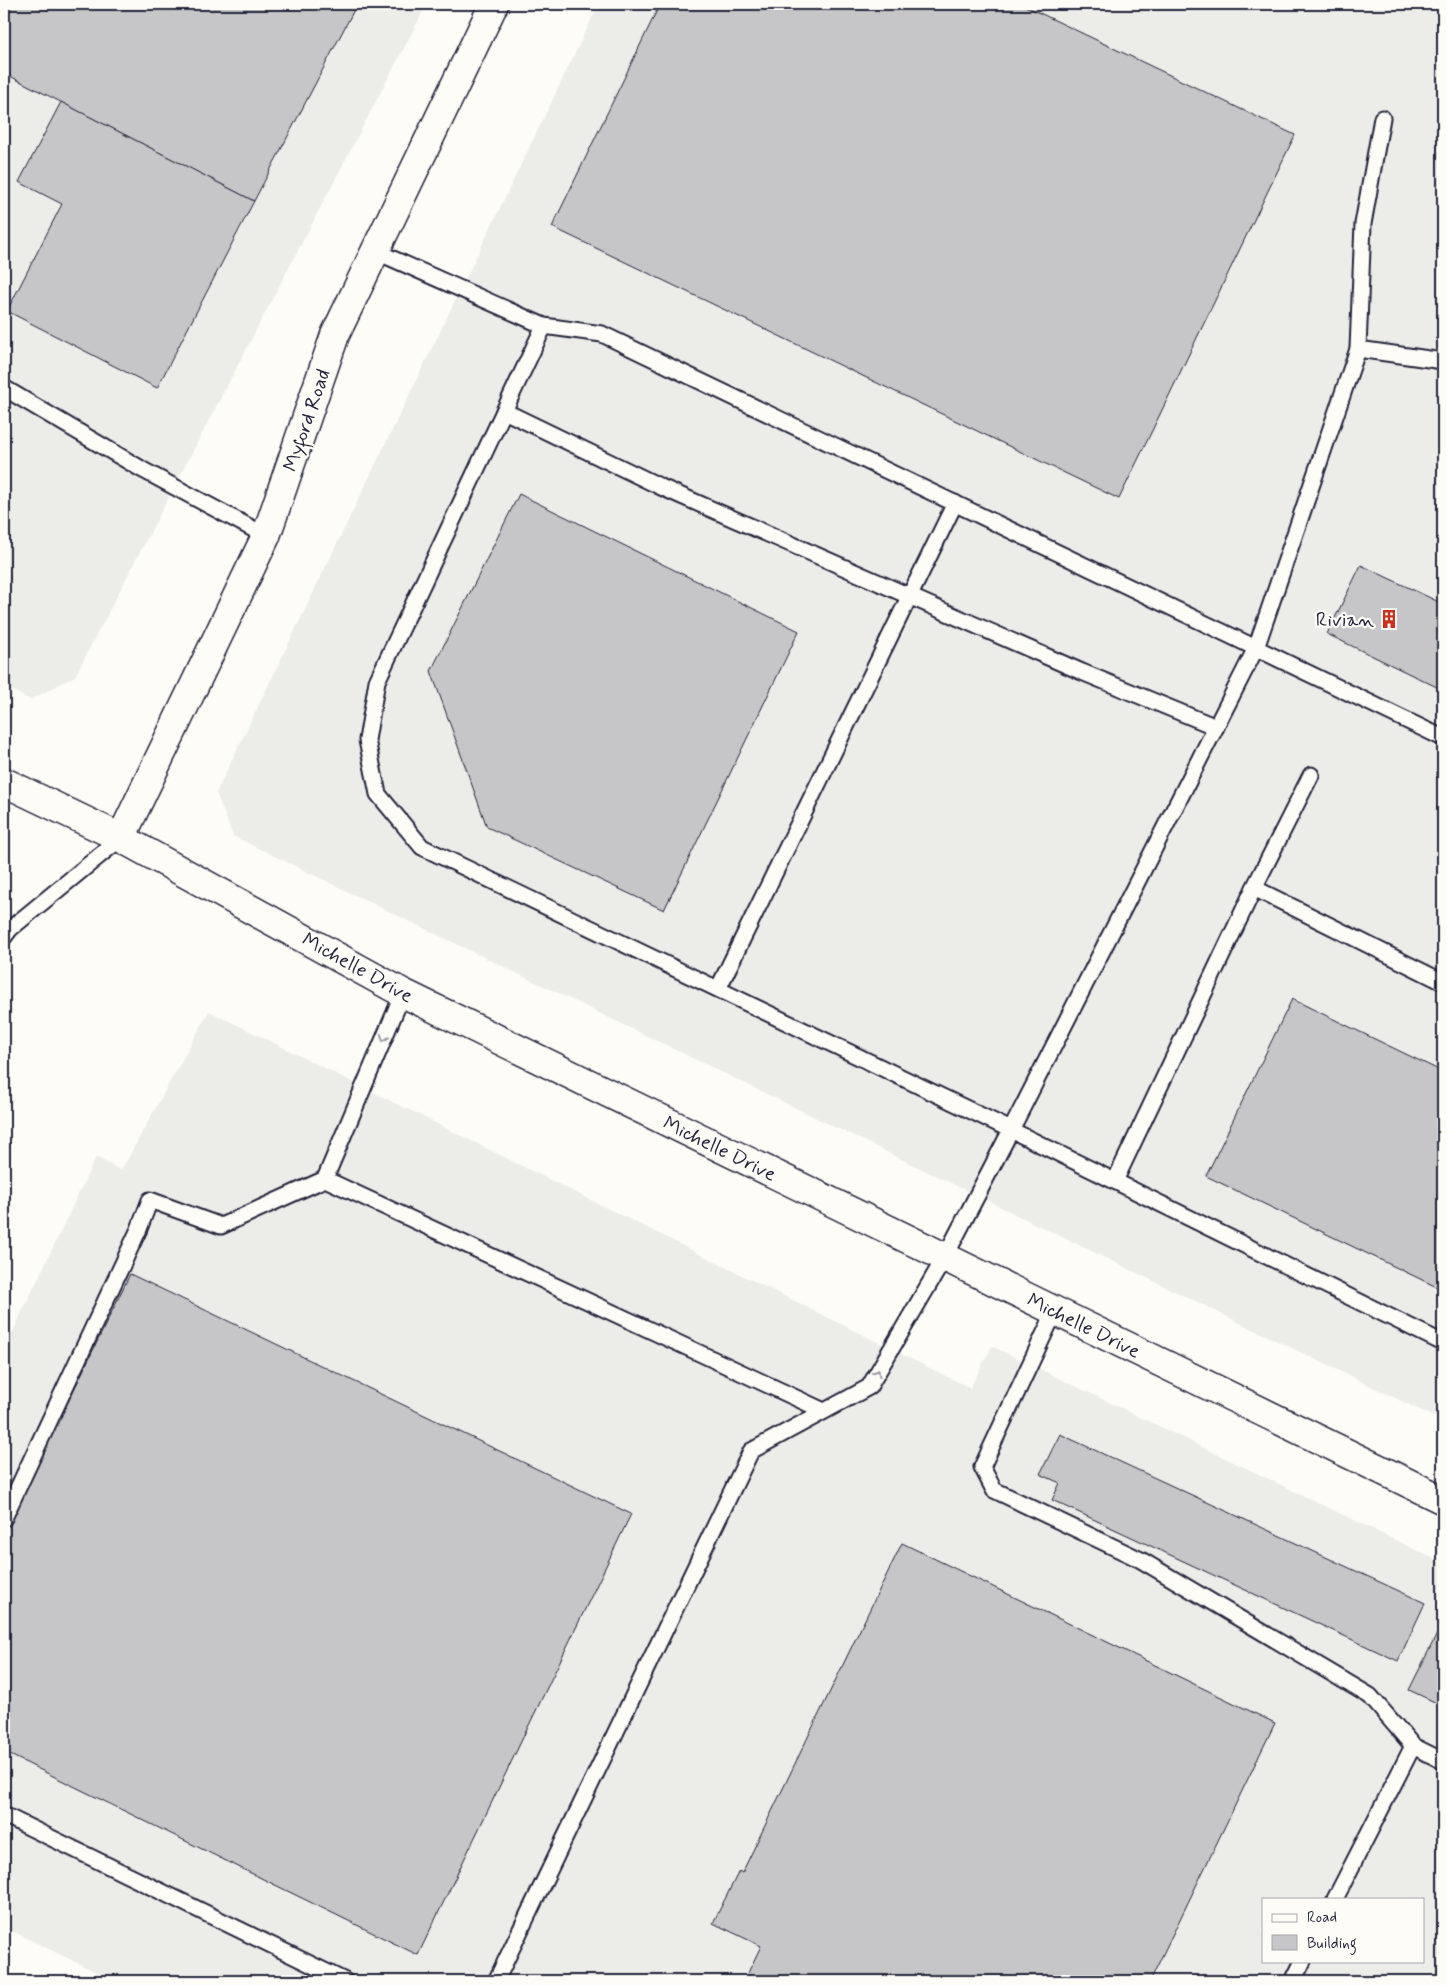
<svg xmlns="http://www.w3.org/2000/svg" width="1447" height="1985" font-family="Mynerve,sans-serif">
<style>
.built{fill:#ecece9;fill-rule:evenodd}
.building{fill:#c6c6c8;stroke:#22223b}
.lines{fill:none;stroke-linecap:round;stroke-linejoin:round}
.lane-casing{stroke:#22223b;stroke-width:19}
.secondary-casing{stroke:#22223b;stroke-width:31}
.lane{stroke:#fdfcf7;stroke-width:15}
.secondary{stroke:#fdfcf7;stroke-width:28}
.oneway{stroke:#9a9aa2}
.labels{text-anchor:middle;stroke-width:4.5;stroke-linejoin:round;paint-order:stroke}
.street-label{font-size:20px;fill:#22223b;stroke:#fdfcf7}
.poi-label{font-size:20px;fill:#22223b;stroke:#fdfcf7;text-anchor:end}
</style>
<rect width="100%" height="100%" fill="#fdfcf7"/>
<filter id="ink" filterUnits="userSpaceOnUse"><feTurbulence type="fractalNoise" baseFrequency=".02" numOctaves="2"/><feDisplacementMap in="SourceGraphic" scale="10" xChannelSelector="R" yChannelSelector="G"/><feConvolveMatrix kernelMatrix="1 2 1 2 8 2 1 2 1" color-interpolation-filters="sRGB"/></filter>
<g filter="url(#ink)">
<g class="built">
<path d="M4,4H427L75,676L30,700L4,686Z"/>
<path d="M599,4H1443V1421L233,836L216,793Z"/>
<path d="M209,1011L970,1388L992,1346L1443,1563V1981H114L4,1927V1350L96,1157L121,1171ZM1263,1899H1423V1961H1263Z"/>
</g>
<g class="building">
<path d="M13,4H357L254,201L4,73V21Z"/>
<path d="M660,4H1021L1295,135L1119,499L552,227Z"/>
<path d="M61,102L254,201L157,388L7,311L62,204L19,182Z"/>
<path d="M519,494L799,631L664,910L487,827L431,671Z"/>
<path d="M1361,565L1443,604V690L1327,634Z"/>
<path d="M1292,999L1443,1072V1290L1206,1176Z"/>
<path d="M130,1274L631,1514L418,1955L4,1752V1534Z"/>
<path d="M1060,1434L1425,1603L1398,1661L1052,1500L1060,1483L1040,1474Z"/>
<path d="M902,1543L1275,1723L1150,1981H744L761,1946L713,1923L739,1871L742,1873Z"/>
<path d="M1443,1622V1706L1409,1690Z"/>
</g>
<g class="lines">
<g class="lane-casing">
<g id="lane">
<path d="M375,251L544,326L377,681L367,740L378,794L422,847L1011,1130L1256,648L602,334L544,326"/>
<path d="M1358,349L1363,224L1382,118"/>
<path d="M1443,361L1358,349L1256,648L1443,738"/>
<path d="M4,388L143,470L266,536"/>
<path d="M504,411L661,487L1082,672L1216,727"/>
<path d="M1254,888L1311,775"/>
<path d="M4,937L10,929L121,838"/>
<path d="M718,989L955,503"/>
<path d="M325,1179L403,993"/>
<path d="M1115,1181L1254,888L1443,982"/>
<path d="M1055,1311L982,1467L994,1490L1141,1560L1370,1696L1413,1746L1443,1761"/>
<path d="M4,1518L139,1229L150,1200L221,1226L325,1179L824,1411"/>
<path d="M4,1815L345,1981"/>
<path d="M1335,1899L1413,1746"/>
<path d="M496,1981L751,1451L869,1387L945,1257L1011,1130L1443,1343"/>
<path d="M1293,1981L1303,1961"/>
</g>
</g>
<g class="secondary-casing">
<g id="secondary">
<path d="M4,782L121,838L403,993L1443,1500"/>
<path d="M121,838L266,536L335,335L494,4"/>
</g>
</g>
<use href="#lane" class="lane"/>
<use href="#secondary" class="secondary"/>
</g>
<defs><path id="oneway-chevron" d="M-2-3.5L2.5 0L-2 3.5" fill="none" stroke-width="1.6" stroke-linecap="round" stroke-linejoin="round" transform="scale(1.25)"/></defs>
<g class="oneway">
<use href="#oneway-chevron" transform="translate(384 1038) rotate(112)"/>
<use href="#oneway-chevron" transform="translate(877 1373) rotate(-60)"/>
</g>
</g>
<defs>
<g id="building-bare" transform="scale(1.5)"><path d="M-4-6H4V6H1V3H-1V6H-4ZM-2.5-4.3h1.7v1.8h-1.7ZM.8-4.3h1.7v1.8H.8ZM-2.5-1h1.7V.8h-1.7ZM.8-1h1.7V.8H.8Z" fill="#c8321e" stroke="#fdfcf7" stroke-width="2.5" paint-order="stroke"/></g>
</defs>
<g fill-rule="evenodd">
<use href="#building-bare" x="1389" y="619"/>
</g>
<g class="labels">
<g class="street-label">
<text transform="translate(306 420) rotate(-71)" y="7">Myford Road</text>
<text transform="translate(358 967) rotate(29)" y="7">Michelle Drive</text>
<text transform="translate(720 1148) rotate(26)" y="7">Michelle Drive</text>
<text transform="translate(1084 1325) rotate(26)" y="7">Michelle Drive</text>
</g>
<g class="poi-label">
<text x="1374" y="626">Rivian</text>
</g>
</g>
<rect width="1447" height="1985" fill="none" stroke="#fdfcf7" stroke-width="20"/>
<rect x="10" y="10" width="1427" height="1965" fill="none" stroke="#22223b" stroke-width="2" filter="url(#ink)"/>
<rect x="1262" y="1898" width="162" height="65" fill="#fdfcf7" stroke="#a5a5ac"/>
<rect x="1272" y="1914" width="25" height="8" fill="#fdfcf7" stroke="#a5a5ac"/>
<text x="1307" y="1922" font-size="15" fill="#22223b">Road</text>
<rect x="1272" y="1935" width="25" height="15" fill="#c6c6c8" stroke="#a5a5ac"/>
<text x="1307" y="1948" font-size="15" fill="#22223b">Building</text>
</svg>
